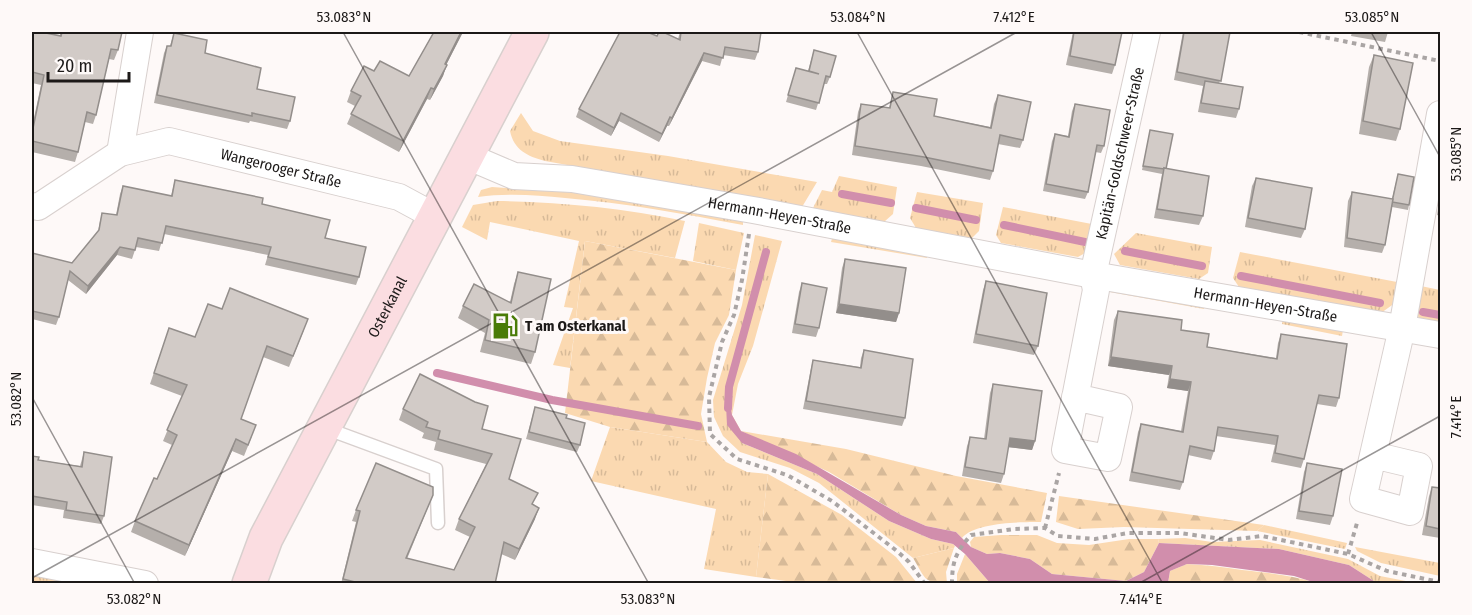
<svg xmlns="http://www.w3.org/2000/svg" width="1472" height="615" font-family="'Fira Sans Condensed',sans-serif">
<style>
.grass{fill:url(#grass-tufts)}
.forest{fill:url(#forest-firs)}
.water{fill:#d18eac}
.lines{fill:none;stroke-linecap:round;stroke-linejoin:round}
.stream{stroke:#d18eac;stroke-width:8}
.service-casing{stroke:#d8d0ce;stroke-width:15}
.minor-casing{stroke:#d8d0ce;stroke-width:28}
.secondary-casing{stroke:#d8d0ce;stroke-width:36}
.path{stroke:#aaa5a4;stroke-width:4;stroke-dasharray:4.5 4.5;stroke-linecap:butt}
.service{stroke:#fff;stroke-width:12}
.minor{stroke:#fff;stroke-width:26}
.secondary{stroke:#fbdde1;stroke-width:33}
.wall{fill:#b5afab}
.shaded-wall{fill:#938e8b}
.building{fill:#d2cbc7;stroke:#938e8b;stroke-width:1.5}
.ticks{fill:none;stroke:#1c1918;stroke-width:1.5;stroke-opacity:0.45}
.labels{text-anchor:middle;stroke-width:6;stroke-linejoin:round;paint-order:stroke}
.street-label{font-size:15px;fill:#1c1918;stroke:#fef9f8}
.poi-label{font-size:15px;font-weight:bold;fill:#1c1918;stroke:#fef9f8;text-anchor:start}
.neatline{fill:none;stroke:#1c1918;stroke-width:2}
.ticks-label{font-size:15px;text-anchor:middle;fill:#1c1918}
</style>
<defs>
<pattern id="grass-tufts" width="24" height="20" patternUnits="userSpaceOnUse" patternTransform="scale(1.5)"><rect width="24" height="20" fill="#fbd9b1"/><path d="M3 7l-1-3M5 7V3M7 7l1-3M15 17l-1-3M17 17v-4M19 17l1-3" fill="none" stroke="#d7ba98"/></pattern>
<pattern id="forest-firs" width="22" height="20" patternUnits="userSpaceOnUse" patternTransform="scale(1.5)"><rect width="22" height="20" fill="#fbd9b1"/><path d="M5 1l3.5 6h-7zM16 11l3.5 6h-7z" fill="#d7ba98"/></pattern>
</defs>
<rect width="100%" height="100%" fill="#fef9f8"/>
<g class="grass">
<path d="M521,113L533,131L560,141L668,156L817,182L802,207L545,161C527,156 514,150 510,131Z"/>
<path d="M839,176L897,187L893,214L884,222L813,208L822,190L832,192Z"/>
<path d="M492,187L593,194L743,219V225C684,214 625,203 565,198C536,195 507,193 478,197L481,190Z"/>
<path d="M917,192L983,203L979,231L972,238L916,228L910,218Z"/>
<path d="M497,201C560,202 623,208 685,221L675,258L585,241L570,368L553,365L573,308L564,307L579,241L490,222L487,240L462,227L473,205Z"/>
<path d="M1003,207L1097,225L1094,248L1078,257L1001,243L996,235Z"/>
<path d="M699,223L744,233L736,270L693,261Z"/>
<path d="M1136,233L1212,247L1208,273L1199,279L1120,265L1114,254Z"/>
<path d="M755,235L782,241L753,346L738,384L732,415L741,431L742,443L817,474L889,521L931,539L953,544L955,546L954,548L913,558L819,483L790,468L740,452L723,436L714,417L713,400L742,305Z"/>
<path d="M833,235L928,253L927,258L831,242Z"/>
<path d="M1240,252L1397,282L1395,303L1381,313L1239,287L1233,278Z"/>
<path d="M1416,285L1440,290V325L1421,321L1412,307Z"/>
<path d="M1119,287L1205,304L1204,309L1110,292Z"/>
<path d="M1283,318L1343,330L1342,336L1282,324Z"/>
<path d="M610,427L707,442L726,462L747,472L768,474L756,577L704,569L716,509L591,481Z"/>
<path d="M1264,525L1347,543L1345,549L1257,531Z"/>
<path d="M1185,538L1212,542L1260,540L1348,559L1380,576L1416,583H1377L1349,565L1279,549L1159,543L1158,539Z"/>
<path d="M1355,547L1440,563V576L1381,563L1357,551Z"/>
<path d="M32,569L121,583H32Z"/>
</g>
<g class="forest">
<path d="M585,241L736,270L729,315L715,343L707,378L701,414L707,442L610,427L565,413Z"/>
<path d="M741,431L846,449L956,476L1047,493L1041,522C1022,522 975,522 962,538L956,532L926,526L901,515L829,472Z"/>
<path d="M768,474L842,515L896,557L917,583H801L756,577Z"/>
<path d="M1059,496L1264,525L1257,531L1124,527L1078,529L1056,522Z"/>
<path d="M1001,535H1037L1057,543L1089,545L1129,539H1158L1159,543L1144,572L1126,581L1052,574L1030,559L1000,553L987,554L971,547L970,542L974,537Z"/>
<path d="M954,548L946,572L947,583C923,584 925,577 913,558Z"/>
<path d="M965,554L990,583H957V574Z"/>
<path d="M1187,564C1206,565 1224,567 1242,570C1268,573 1291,575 1316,583L1168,584L1170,571Z"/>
</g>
<path class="water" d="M729,399L732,415L741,431L796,454L901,515L926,526L956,532L971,547L987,554L1000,553L1030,559L1052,574L1126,581L1144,572L1159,543L1279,549L1349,565L1377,583H1316L1294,576L1212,565L1187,564L1170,571L1168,583H990L965,554L953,544L931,539L889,521L817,474L742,443L727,425L726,405Z"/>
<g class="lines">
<g class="stream">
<path d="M842,194L891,203"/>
<path d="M916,208L976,220"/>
<path d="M1004,225L1085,242"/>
<path d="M1125,251L1202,266"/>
<path d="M1241,276L1380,303"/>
<path d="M1423,312L1440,315"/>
<path d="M437,373L552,400L698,426"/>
<path d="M728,408L729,387L766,252"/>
</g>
<g class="service-casing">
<path id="service" d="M325,428L436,469L438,523"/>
</g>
<g class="minor-casing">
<g id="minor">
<path d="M120,153L140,32"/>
<path id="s1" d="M467,156L514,176L572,179L753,210L1093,275L1440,335"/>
<path id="s2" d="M32,206L38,207L120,153L169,141L399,197L436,217"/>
<path id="s3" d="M1075,397L1119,407L1108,458L1065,450L1096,290L1093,275L1147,32"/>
<path d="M1373,455L1419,466L1410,512L1363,499L1402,328L1440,114"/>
<path d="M32,562L145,584"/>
</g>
</g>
<g class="secondary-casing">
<g id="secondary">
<path id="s4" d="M249,584L266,538L532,32"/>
</g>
</g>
<g class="path">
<path d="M1299,32L1440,61"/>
<path d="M749,234L742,280L734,315L722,342L709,397L710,434L737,459L787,475L832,501L897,551L909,562L925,584"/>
<path d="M1045,528L1059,473"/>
<path d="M1348,554L1357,523"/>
<path d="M952,584C952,561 956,552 971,535L1014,529L1045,528L1058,536L1095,539L1128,533H1180L1229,540L1262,536L1348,554L1387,571L1440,582"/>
</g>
<use href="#service" class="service"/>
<use href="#minor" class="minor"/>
<use href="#secondary" class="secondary"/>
</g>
<g class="wall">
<path d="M32,32L60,35V32H122L118,50L114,60L109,59L96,115L93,124L85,122L78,152L75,162L32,152V127L41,85L32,83Z"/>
<path d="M434,32H463L446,65L443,76L430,100L427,99L399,152L347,124L355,106L347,102L351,91L374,71L409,76Z"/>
<path d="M680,32H761L758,52L755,60L723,55L720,66L702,61L669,126H667L659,142L619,121L611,136L576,117L579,109L657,36L678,39Z"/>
<path d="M1073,32H1122L1115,65L1112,74L1066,65Z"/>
<path d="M1183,32H1230L1219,84L1239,109L1236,118L1198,112L1203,86L1174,80Z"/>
<path d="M1352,32H1388L1385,42L1351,36Z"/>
<path d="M174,33L257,89L290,121L287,129L250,121L249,123L154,103L164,53L167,46H170Z"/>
<path d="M814,50L830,77L827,84H824L816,110L786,102L796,68L808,71Z"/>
<path d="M1374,55L1400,129L1396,141L1359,134L1369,67Z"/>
<path d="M893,92L934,116L990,127L994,104L998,95L1023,140L1020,148L998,144L993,171L990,180L921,166L852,155L858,112L861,104L889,108Z"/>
<path d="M1075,104L1104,146L1101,153L1095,152L1088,192L1085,199L1043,191L1052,141L1055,134L1068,136L1072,111Z"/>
<path d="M1150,130L1166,169L1203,216L1199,225L1154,218L1162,174L1142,170Z"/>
<path d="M1398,174L1409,205L1408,210L1392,207L1385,245L1382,253L1344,247L1348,201L1352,192L1392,199Z"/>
<path d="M1256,178L1305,229L1301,238L1245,227L1252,186Z"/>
<path d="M175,180L262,204L325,238L359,277L356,285L265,265L268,255L164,234L159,251L136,247L132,259L117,255L86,294L68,280L59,317L56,325L32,319V253L72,263L98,232L100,221L102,213L116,215L120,194L123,186L171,196Z"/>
<path d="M1440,197V216L1437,215Z"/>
<path d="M1440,253V267L1438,266Z"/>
<path d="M845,259L899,313L896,322L836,313L842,268Z"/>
<path d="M518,272L535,352L531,364L480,352L485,333L458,318L463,306L510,302L514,284Z"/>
<path d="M986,281L1038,346L1034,355L973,343L983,290Z"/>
<path d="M802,283L819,328L816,337L792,333L799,292Z"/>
<path d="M222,309L304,330L289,367L263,357L241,419L252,436L244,456L232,451L185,556L131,532L135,521L157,479L172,445L163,441L182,396L150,384L169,328L195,337Z"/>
<path d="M1118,311L1181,330L1207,347L1276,358L1278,343L1281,334L1339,398L1336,407L1317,404L1304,459L1301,468L1271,462L1275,445L1216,436L1214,451L1211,460L1188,455L1183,482L1180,490L1129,481L1138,432L1141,424L1181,431L1188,391L1167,388L1169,375L1108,366L1114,320Z"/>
<path d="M864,350L905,418L902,426L803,409L811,368L813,360L860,367L861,358Z"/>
<path d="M993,384L1035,441L1032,450L1008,447L1004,474L1001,483L962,476L967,446L970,437L984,439L990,393Z"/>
<path d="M535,407L566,418L580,445L577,452L526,439Z"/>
<path d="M403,409L482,429L509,479L533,505L535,519L515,560L501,554L495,584H341L356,522L352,521L356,510L433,495L407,559L454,570L470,537L455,530L459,519L486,464L434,450L436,442L422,438L424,433L399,420Z"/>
<path d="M84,452L104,516L101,524L63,518L64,510L32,505V456L38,460L80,466Z"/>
<path d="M1307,463L1333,516L1330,525L1296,519L1304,472Z"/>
<path d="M1432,487L1440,488V538L1422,535L1429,496Z"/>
</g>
<g class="shaded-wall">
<path d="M461,32H463L441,75L445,64Z"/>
<path d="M704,53L702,61L669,126L672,118Z"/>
<path d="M447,65L443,76L430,100L434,89Z"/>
<path d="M431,88L427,99L399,152L403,141Z"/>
<path d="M621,113L619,121L611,136L614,128Z"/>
<path d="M670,117L667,126L659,142L662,134Z"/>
<path d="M120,247L117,255L86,294L88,286Z"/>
<path d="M839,304L899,313L896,322L836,313Z"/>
<path d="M1111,357L1172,366L1169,375L1108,366Z"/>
<path d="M1170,379L1191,382L1188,391L1167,388Z"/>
<path d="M1010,438L1035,441L1032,450L1007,447Z"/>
<path d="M236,439L232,451L185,556L189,545Z"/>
<path d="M539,508L535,519L515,560L519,549Z"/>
</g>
<g class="building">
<path d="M32,32H41L61,36L62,32H122L118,50L111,49L96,115L87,112L78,152L32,141V133L44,75L32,72Z"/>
<path d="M434,32H461L445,64L447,65L434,89L431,88L403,141L351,114L361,96L351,91L364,66L374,71L380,61L409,76Z"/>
<path d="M620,32H647L657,36L659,32H663L680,40L681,32H761L758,52L725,47L723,58L704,53L672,118L670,117L662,134L621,113L614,128L579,109Z"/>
<path d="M1074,32H1122L1115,65L1070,56Z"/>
<path d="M1184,32H1230L1221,81L1177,72Z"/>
<path d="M174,33L207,40L205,53L261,68L257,89L295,97L290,121L252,113V116L157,95L167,46H171Z"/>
<path d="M814,50L836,56L830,77L826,76L819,103L788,95L796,68L819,74L809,71Z"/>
<path d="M1374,55L1413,63L1400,129L1363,121Z"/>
<path d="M1205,81L1243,87L1239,109L1201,103Z"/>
<path d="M893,92L937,99L934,116L991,128L998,95L1031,102L1023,140L1000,135L993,171L924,157L855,146L861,104L890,108Z"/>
<path d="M1075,104L1110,110L1104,146L1097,145L1088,192L1046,184L1055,134L1069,137Z"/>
<path d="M1150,130L1173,134L1166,169L1164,168V169L1143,166Z"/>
<path d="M1164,168L1209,176L1203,216L1157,209Z"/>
<path d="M1398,174L1414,177L1409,205L1392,202Z"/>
<path d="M1256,178L1312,188L1305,229L1248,218Z"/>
<path d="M175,180L263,198L262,204L330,220L325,238L366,247L359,277L268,257L271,247L166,226L162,243L138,238L135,250L120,247L88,286L70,271L59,317L32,311V253L72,263L99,230L102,213L117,215L123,186L172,196Z"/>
<path d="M1352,192L1393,199L1385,245L1347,238Z"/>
<path d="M845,259L906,268L899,313L839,304Z"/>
<path d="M518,272L551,279L535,352L485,340L489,320L463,306L474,284L511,303Z"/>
<path d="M986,281L1047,293L1038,346L976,334Z"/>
<path d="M802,283L827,288L819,328L795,324Z"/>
<path d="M230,288L308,319L293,356L267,346L241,419L256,425L248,445L236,439L189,545L135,521L154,478L157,479L177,435L167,430L187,385L154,373L169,328L195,337L208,304L222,309Z"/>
<path d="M1118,311L1182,320L1181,330L1209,334L1207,347L1277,359L1281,334L1347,344L1339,398L1319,395L1304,459L1275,453L1278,436L1218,427L1214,451L1190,446L1183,482L1132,472L1141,424L1183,432L1191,382L1170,379L1172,366L1111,357Z"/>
<path d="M864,350L913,359L905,418L806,401L813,360L861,368Z"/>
<path d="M420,374L475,402L488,406L482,429L521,439L509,479L538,493L532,504L539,508L519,549L504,542L495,584H363L343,579L360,511L356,510L376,463L433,487V495L406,558L454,570L475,527L459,519L492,454L438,439L440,431L426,427L428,422L403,409Z"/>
<path d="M993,384L1042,391L1035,441L1010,438L1004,474L965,467L970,437L986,439Z"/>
<path d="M535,407L567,415L566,418L585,423L580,445L529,432Z"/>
<path d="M84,452L112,457L104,516L66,510L67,502L32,496V456L39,457L38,460L82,467Z"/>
<path d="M1307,463L1342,469L1333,516L1299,511Z"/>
<path d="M1432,487L1440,488V529L1426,526Z"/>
</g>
<path class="ticks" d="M343,32L649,584M857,32L1163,584M1371,32L1440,157M32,397L135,584M32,578L1017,32M1138,584L1440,416"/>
<defs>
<g id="fuel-bare" transform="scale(2.07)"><path d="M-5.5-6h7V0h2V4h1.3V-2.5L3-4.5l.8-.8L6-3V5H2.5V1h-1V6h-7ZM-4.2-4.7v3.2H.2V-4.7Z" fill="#497b07" stroke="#fef9f8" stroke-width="2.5" paint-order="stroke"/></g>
</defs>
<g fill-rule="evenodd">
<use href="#fuel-bare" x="505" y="326"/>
</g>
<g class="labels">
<g class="street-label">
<text dy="5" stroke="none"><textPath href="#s3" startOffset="444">Kapitän-Goldschweer-Straße</textPath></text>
<text dy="5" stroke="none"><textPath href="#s2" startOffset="270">Wangerooger Straße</textPath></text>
<text dy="5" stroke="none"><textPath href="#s1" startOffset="320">Hermann-Heyen-Straße</textPath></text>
<text dy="5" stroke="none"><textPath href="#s1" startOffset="814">Hermann-Heyen-Straße</textPath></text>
<text dy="5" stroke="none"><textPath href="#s4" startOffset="310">Osterkanal</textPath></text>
</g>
<g class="poi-label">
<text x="525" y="331">T am Osterkanal</text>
</g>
</g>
<rect width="1472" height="615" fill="none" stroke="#fef9f8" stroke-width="66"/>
<path d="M48 72v9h81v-9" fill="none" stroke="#1c1918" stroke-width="3"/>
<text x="57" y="72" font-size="18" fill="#1c1918" stroke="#fef9f8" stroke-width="4.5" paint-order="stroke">20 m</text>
<rect x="33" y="33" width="1406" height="549" class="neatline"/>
<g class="ticks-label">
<text x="344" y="22">53.083°N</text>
<text x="858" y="22">53.084°N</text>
<text x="1014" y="22">7.412°E</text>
<text x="1372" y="22">53.085°N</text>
<text transform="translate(1456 154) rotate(-90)" y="5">53.085°N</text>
<text transform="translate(16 399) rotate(-90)" y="5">53.082°N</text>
<text transform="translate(1456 417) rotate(-90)" y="5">7.414°E</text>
<text x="134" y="604">53.082°N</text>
<text x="648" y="604">53.083°N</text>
<text x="1141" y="604">7.414°E</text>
</g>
</svg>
